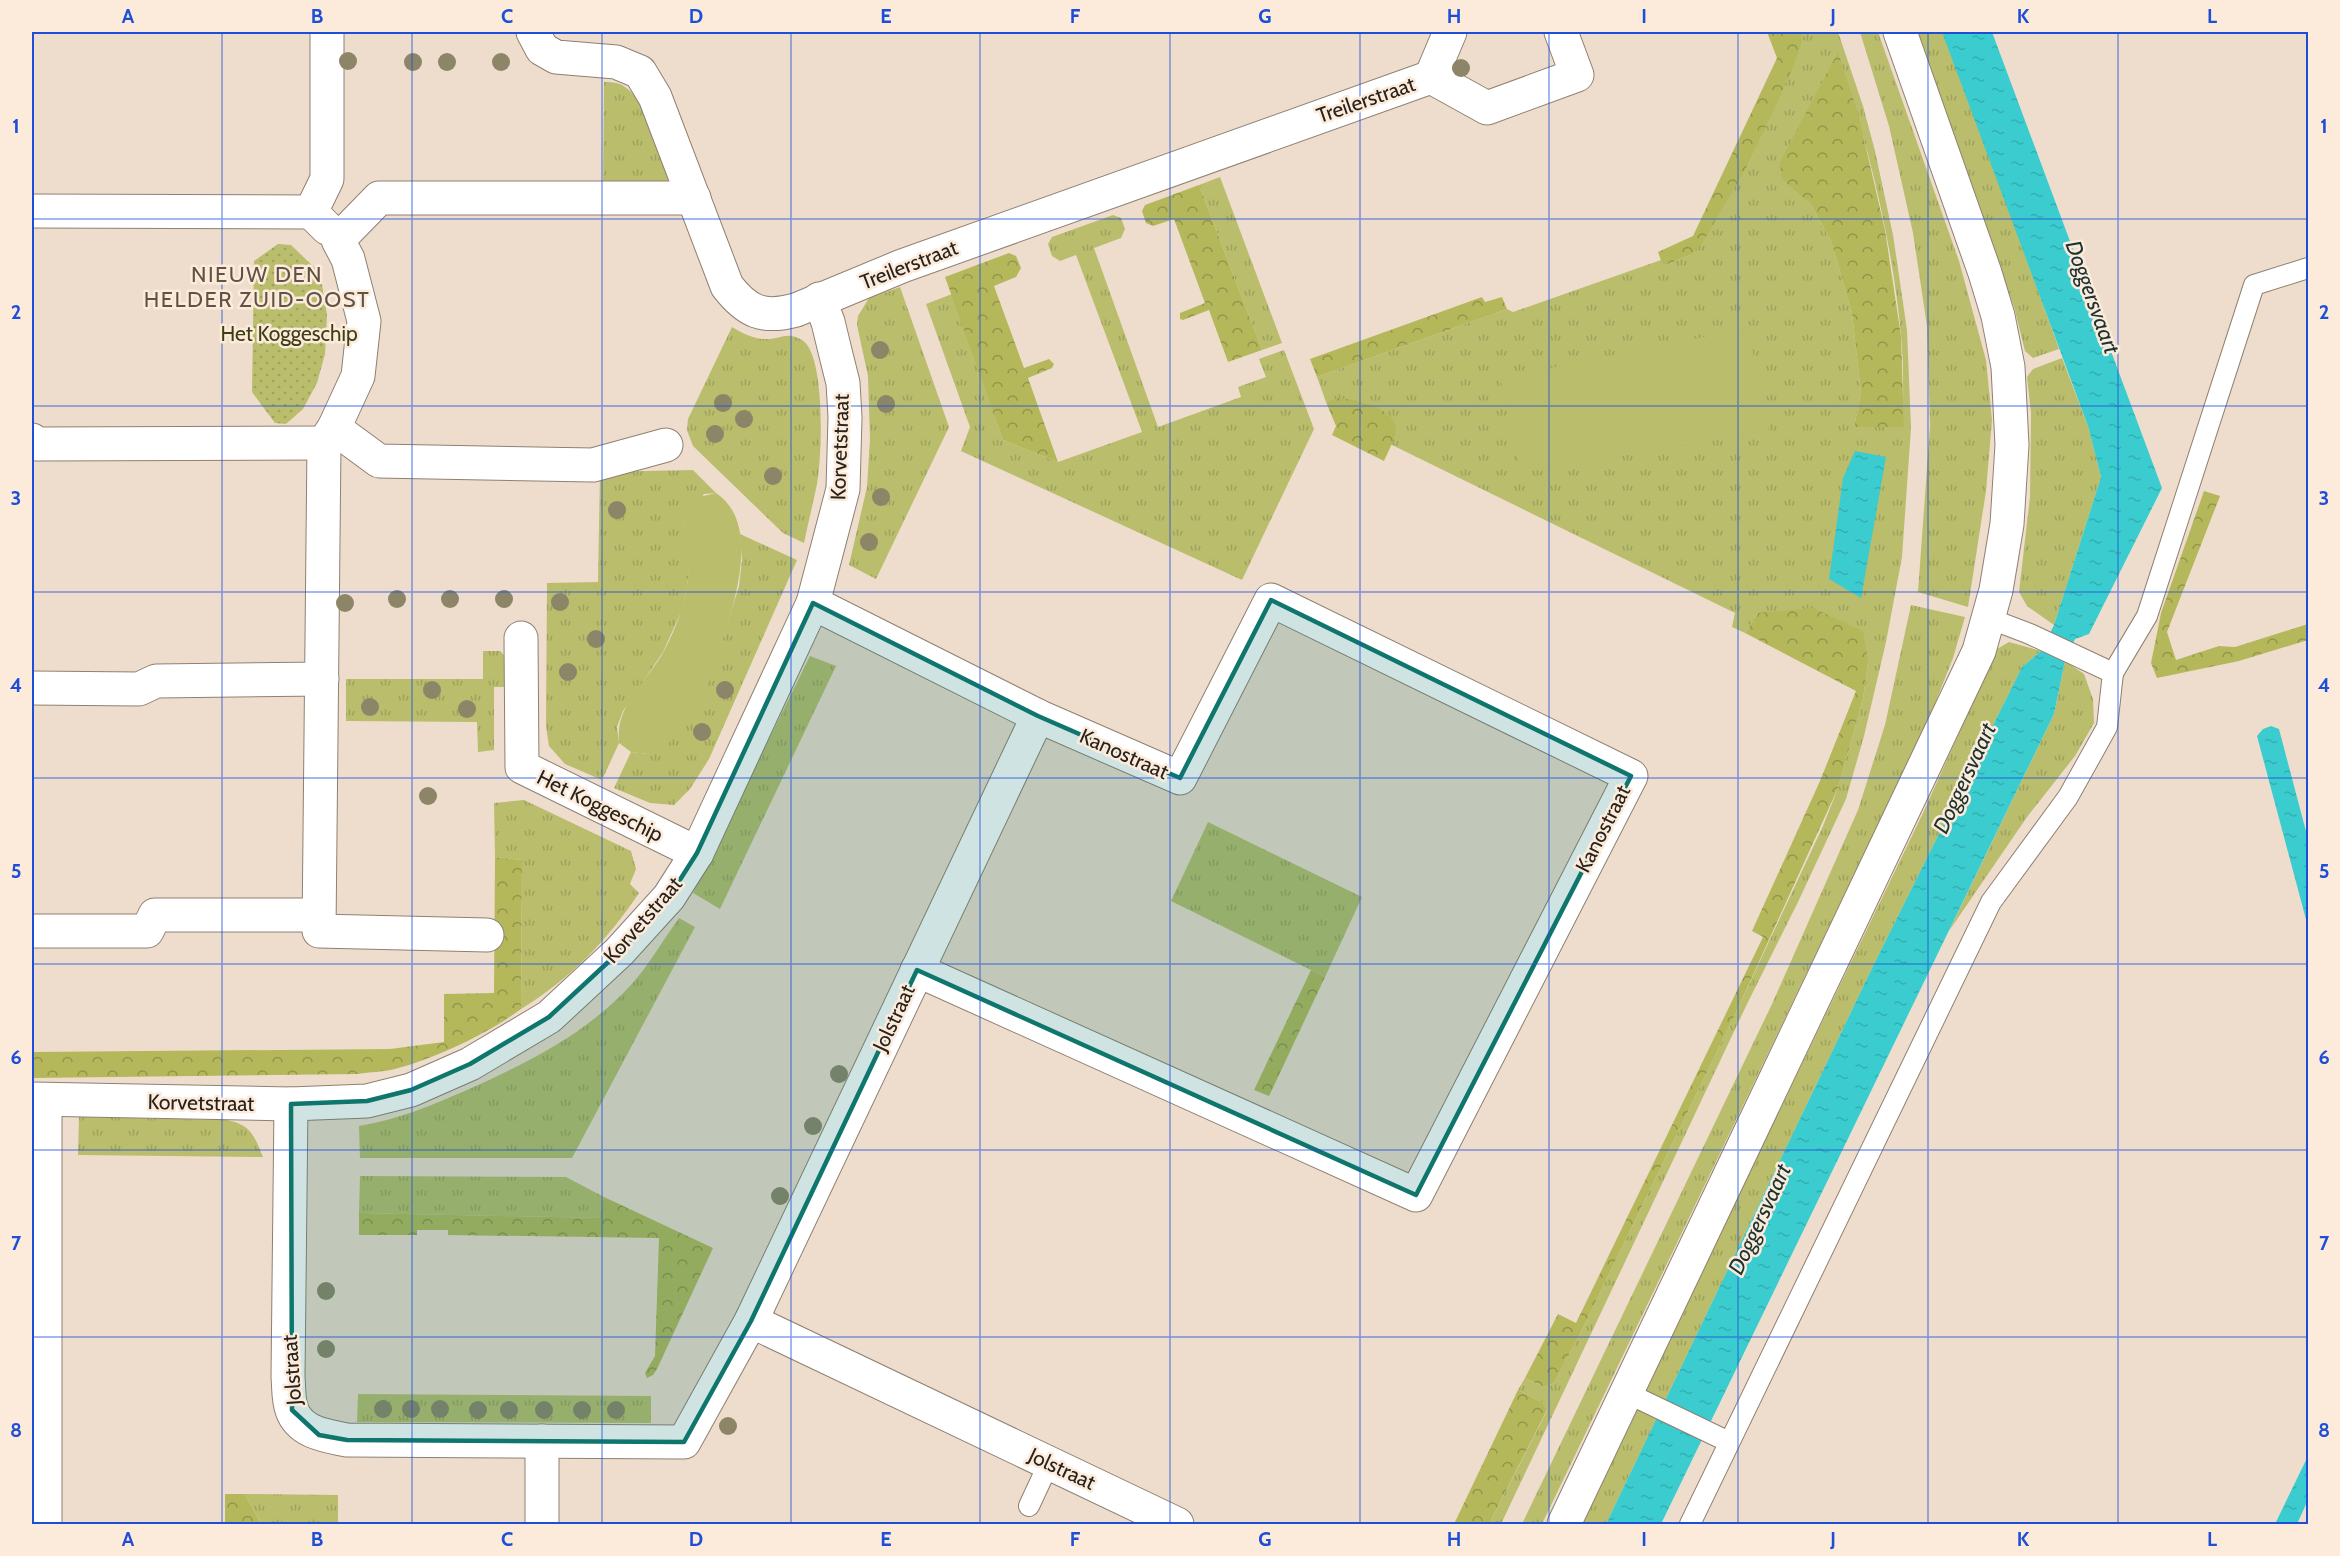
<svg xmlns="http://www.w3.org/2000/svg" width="2340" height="1556" font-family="Cabin,sans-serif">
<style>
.grass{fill:url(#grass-tufts);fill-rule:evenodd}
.forest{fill:url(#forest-crowns)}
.park{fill:url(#park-dots)}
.garden{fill:#b9bd6c}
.water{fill:url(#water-ripples)}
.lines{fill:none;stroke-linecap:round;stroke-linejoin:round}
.lane-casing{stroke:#8f8071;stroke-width:22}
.street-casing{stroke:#8f8071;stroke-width:35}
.secondary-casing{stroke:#8f8071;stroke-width:35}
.lane{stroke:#fff;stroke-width:20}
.street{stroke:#fff;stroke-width:33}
.secondary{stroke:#fff;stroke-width:33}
.tree{fill:#8c8568}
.marked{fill:#0f766e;fill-opacity:0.2;stroke:#0f766e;stroke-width:4.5;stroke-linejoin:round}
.grid{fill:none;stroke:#1d4ed8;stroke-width:1.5;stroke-opacity:0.55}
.labels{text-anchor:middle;stroke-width:5;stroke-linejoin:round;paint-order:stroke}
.street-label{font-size:21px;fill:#28221c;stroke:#fcebda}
.park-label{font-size:21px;fill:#3c3d15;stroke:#fcebda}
.neighbourhood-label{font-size:22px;letter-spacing:1.5px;fill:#605244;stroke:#fcebda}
.water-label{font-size:22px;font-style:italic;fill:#1a3232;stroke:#fcebda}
.neatline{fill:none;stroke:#1d4ed8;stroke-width:2}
.grid-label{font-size:20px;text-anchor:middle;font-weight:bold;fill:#1d4ed8}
</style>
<defs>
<pattern id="grass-tufts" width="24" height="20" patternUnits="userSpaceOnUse" patternTransform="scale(1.5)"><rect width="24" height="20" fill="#b9bd6c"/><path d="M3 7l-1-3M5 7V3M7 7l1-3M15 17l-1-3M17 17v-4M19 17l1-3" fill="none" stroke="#9fa25d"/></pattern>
<pattern id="forest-crowns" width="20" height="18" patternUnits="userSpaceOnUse" patternTransform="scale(1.5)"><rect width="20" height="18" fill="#b4b85a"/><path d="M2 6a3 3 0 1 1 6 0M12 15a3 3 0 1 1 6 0" fill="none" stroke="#92954a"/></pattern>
<pattern id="park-dots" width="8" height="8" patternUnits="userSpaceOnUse" patternTransform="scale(1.5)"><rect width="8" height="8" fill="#b9bd6c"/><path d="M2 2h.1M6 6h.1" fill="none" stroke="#9fa25d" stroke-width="1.8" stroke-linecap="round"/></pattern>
<pattern id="water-ripples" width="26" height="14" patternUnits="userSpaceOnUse" patternTransform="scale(1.5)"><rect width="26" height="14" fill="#3bcccf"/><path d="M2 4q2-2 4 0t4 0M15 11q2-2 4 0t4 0" fill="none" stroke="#34afb1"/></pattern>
</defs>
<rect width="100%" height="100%" fill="#eeddcd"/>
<g class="grass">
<path d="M1801,32H1838L1863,106L1875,151L1893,235L1907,330L1911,428L1902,557L1886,642L1864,736L1846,799L1798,902L1747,1004L1501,1524H1489L1547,1411L1543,1403L1518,1390L1525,1378L1544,1387L1554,1383L1581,1332L1738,1008L1823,826L1838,788L1863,699L1868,662L1758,613L1745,633L1732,627L1735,613L1390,444L1396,431C1389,407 1348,394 1326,402L1317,377L1507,309L1513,312L1661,260L1663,266L1690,255L1750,161L1801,47L1803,38ZM1838,53C1868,144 1892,239 1901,335C1904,366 1903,397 1903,427H1854L1861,393L1852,313L1831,241L1810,203Z"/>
<path d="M1860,32H1878L1959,261L1986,360L1992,420L1986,491L1968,607L1918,592L1930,426L1927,326L1913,233L1889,126Z"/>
<path d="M1917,32H1945L2059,349L2033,358L2025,351L2014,307Z"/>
<path d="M604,82C610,82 616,82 622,85C650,100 664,165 674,194L603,192Z"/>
<path d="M1220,177L1282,343L1262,350L1199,185Z"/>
<path d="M1113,215L1121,218L1125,229L1121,238L1094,248L1158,427L1241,397L1238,387L1266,377L1259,359L1284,350L1314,429L1242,580L961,451L970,427L926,304L952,294L1003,440L1058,462L1142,432L1076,255L1060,261L1052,256L1048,244L1052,237Z"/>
<path d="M900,287L949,427L876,579L849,565L867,487L870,439L868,376L857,325L858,316L869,298Z"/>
<path d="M732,327C742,333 755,340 767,339C781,339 787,331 802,340C826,354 822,458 817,484C813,504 808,523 804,543L783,533L693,446L687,430L688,419Z"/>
<path d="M2062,358L2088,426L2101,477L2054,625L2027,606L2019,592L2030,497L2031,413L2027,377L2033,369Z"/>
<path d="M693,470L716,493L704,494L684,522L689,567L687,587L682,610L663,652L623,711L617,727L619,743L602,780L565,764L549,746L546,726L547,583L598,582L600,472Z"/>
<path d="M740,534L797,560L709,759L690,789L674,805L650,803L614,788L631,752L648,754L710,679L739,586L742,560Z"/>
<path d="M1911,605L1965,617L1953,658L1930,716L1542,1524H1522L1772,1004L1858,810L1885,725Z"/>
<path d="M2009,642L2041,651L2022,667L1873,966L1606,1524H1580L1923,813L1997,649Z"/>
<path d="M483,651H500L505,656L509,687H494V750L478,752L477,722L346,721V679H483Z"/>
<path d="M810,656L836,666L720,909L693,893Z"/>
<path d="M2065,661L2084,674L2093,699L2094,723L2075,756L2027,817L1949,931L2054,714Z"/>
<path d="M524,800L631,851L636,869L630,884L639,893C606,942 571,978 521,1009L522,860L495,857L494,803Z"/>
<path d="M1208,822L1362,897L1325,977L1171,901Z"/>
<path d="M679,918L695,927L572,1158H360L359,1126C396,1120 433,1105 467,1090C527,1063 586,1034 631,985C649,965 663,940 679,918Z"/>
<path d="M79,1117L227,1120C251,1125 254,1135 263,1157L78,1155Z"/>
<path d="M360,1176L566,1177L604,1197L600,1210V1218L359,1213Z"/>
<path d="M358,1394L651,1396V1423L357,1422Z"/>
<path d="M245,1494L338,1495V1524H261Z"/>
</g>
<g class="forest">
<path d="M1767,32H1801L1803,38L1801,47L1787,81L1750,161L1703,242L1690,255L1663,266L1658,252L1693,236L1777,58Z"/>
<path d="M1838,52L1858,113L1885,230L1901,336L1904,427H1854L1861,393L1852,313L1831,241L1810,203L1782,179L1780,162Z"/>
<path d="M1199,185L1262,350L1228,362L1209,310L1183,320L1180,319V313L1205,303L1174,219L1153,226L1146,223L1142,211L1145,205Z"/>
<path d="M1009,253L1016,256L1021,268L1016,277L994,286L1024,368L1049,359L1054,364L1052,368L1028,378L1058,462L1003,440L945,277Z"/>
<path d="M1482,297L1485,302L1502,297L1507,309L1317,377L1310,359Z"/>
<path d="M1338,398C1354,399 1397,408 1396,430C1396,437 1387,454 1384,461L1332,435L1336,426L1326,402Z"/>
<path d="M2204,491L2220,496L2167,632L2176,660L2219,646L2235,647L2308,624V640L2239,661L2157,678L2151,663L2161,613Z"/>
<path d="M1813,608L1863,631L1868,662L1863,699L1838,788L1738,1008L1581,1332L1554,1383L1544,1387L1525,1378L1558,1314L1576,1323L1763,937L1752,931L1820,781L1856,691L1745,633L1758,613Z"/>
<path d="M495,857L522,860L521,1009C487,1034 436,1058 395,1069C383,1072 370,1072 358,1074L32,1078V1052L390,1049L444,1042V994L494,993Z"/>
<path d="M1311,970L1325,977L1269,1096L1254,1090Z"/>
<path d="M604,1197L713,1248L657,1369L653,1375L647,1378L645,1373L655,1356L659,1238L448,1235V1230H417V1235H359V1213L600,1218V1210Z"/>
<path d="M1518,1390L1543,1403L1547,1410L1489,1524H1454Z"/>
<path d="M225,1494H245L261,1524H225Z"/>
</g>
<path class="park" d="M278,244L291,245L320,273L327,315L325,354L317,383L303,409L286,424L275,423L252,392L254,261Z"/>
<g class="garden">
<path d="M1748,328L1769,431L1521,473L1500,378Z"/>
<path d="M716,493C760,522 736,598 723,638C719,651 716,665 711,678C704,693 685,724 675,737C669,744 656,749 648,754L631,752L619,743C615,704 647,682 664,651C676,628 686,603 688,577C690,550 674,520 695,498Z"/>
</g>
<g class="water">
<path d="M1942,32H1992L2162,488L2089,634L2075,639L2065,661L2054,714L1661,1524H1606L1873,966L2022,667L2041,651L2054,625L2101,477L2088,426Z"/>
<path d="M1855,451L1886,457L1861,598L1829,579L1843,478Z"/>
<path d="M2271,726L2279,729L2308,839V927L2257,736L2263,729Z"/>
<path d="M2308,1456V1500L2297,1524H2275Z"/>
</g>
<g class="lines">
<g class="lane-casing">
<g id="lane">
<path d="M2113,673L2147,616L2254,285L2308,268"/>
<path d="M1627,1393L1729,1442"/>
<path d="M1029,1506L1049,1463"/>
<path d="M1690,1524L1991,902L2068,797L2107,727L2113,673L2030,634L1988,618"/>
</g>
</g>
<g class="street-casing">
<g id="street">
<path d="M533,32L542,49L556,57L616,62L640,72L655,97L727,286C747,312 763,319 796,310L902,266L1431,77L1450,32"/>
<path d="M1431,77L1487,108L1577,75L1561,32"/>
<path d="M32,211L311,212"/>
<path d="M327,228L311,212L327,179V32"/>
<path d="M334,428L324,443L319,931L487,935"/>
<path d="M32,440L36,444L324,443"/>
<path d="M666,445L593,465L379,461L334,428L358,376L364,321L348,259L338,240L379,198H694"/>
<path d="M813,603L1038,716L1180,778L1271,600L1631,776L1416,1195L917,970"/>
<path d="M521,638L522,767L697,853"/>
<path d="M32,688L139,689L156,681L322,679"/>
<path d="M32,931H147L155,915H318"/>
<path d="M32,1099L291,1104L367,1101L411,1090L470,1064L549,1017L619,952L669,897L697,853L813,603L843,489L845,417L843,383L836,355L828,322L819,299"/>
<path d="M45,1100V1524"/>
<path d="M291,1104L288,1377C289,1387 288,1400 292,1410C300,1433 327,1436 347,1440L684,1442L751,1321L1038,716"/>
<path d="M751,1321L1177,1524"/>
<path d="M542,1524V1441"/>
</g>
</g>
<g class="secondary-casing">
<path id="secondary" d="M1564,1524L1979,651L1996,590L2007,524L2012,445L2008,367L1998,316L1985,273L1900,32"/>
</g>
<use href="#lane" class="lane"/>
<use href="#street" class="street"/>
<use href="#secondary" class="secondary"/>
</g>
<g class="tree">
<circle cx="348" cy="61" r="9"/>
<circle cx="413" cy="62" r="9"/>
<circle cx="447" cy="62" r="9"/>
<circle cx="501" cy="62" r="9"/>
<circle cx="1461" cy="68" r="9"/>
<circle cx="880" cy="350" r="9"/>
<circle cx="723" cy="403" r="9"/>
<circle cx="886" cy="404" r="9"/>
<circle cx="744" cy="419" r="9"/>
<circle cx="715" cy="434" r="9"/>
<circle cx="773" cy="476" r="9"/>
<circle cx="881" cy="497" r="9"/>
<circle cx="617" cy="510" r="9"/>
<circle cx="869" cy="542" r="9"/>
<circle cx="397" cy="599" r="9"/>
<circle cx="450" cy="599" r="9"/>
<circle cx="504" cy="599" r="9"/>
<circle cx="560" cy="602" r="9"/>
<circle cx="345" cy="603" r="9"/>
<circle cx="596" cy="639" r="9"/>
<circle cx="568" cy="672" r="9"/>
<circle cx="432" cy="690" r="9"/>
<circle cx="725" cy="690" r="9"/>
<circle cx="370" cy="707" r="9"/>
<circle cx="467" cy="709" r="9"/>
<circle cx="702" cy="732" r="9"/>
<circle cx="428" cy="796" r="9"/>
<circle cx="839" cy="1074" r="9"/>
<circle cx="813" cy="1126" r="9"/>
<circle cx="780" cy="1196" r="9"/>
<circle cx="326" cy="1291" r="9"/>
<circle cx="326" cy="1349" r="9"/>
<circle cx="383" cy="1409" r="9"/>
<circle cx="411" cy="1409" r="9"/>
<circle cx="440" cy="1409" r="9"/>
<circle cx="478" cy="1410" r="9"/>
<circle cx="509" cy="1410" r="9"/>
<circle cx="544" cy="1410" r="9"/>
<circle cx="582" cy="1410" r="9"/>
<circle cx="616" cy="1410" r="9"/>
<circle cx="728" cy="1426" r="9"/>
</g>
<path class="marked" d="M1271,600L1631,776L1416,1195L917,970L751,1321L684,1442L347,1440L319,1435L292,1410L291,1104L367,1101L411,1090L470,1064L549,1017L619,952L669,897L697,853L813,603L1038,716L1180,778Z"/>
<path class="grid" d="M222,32V1524M412,32V1524M602,32V1524M791,32V1524M980,32V1524M1170,32V1524M1360,32V1524M1549,32V1524M1738,32V1524M1928,32V1524M2118,32V1524M32,219H2308M32,406H2308M32,592H2308M32,778H2308M32,964H2308M32,1150H2308M32,1337H2308"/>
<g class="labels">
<g class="street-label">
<text transform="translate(1366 100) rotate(-19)" y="7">Treilerstraat</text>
<text transform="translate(909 265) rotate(-21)" y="7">Treilerstraat</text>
<text transform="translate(840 447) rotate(-88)" y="7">Korvetstraat</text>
<text transform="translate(1124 754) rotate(24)" y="7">Kanostraat</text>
<text transform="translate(600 806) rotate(26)" y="7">Het Koggeschip</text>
<text transform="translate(1603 829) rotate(-63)" y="7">Kanostraat</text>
<text transform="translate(643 920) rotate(-49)" y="7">Korvetstraat</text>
<text transform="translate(894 1018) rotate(-65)" y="7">Jolstraat</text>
<text transform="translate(201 1103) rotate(1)" y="7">Korvetstraat</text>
<text transform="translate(292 1370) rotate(-94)" y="7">Jolstraat</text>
<text transform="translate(1062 1469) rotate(25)" y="7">Jolstraat</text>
</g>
<g class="park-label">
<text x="289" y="341">Het Koggeschip</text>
</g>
<g class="neighbourhood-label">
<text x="257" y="282">NIEUW DEN<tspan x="257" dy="25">HELDER ZUID-OOST</tspan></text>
</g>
<g class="water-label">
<text transform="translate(2093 297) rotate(70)" y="8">Doggersvaart</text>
<text transform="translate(1964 778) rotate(-65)" y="8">Doggersvaart</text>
<text transform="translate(1759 1219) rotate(-65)" y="8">Doggersvaart</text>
</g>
</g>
<rect width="2340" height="1556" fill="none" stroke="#fcebda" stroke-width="66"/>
<rect x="33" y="33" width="2274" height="1490" class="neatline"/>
<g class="grid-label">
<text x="128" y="23">A</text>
<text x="317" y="23">B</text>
<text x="507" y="23">C</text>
<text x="696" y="23">D</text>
<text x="886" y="23">E</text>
<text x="1075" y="23">F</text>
<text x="1265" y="23">G</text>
<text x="1454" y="23">H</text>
<text x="1644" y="23">I</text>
<text x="1833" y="23">J</text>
<text x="2023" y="23">K</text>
<text x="2212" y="23">L</text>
<text x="16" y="133">1</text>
<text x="2324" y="133">1</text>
<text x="16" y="319">2</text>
<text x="2324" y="319">2</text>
<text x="16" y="505">3</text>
<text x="2324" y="505">3</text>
<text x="16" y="692">4</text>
<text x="2324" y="692">4</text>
<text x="16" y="878">5</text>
<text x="2324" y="878">5</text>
<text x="16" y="1064">6</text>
<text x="2324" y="1064">6</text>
<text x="16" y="1250">7</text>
<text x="2324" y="1250">7</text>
<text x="16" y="1437">8</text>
<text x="2324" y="1437">8</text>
<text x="128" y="1546">A</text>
<text x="317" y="1546">B</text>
<text x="507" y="1546">C</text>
<text x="696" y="1546">D</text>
<text x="886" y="1546">E</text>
<text x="1075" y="1546">F</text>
<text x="1265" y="1546">G</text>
<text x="1454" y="1546">H</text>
<text x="1644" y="1546">I</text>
<text x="1833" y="1546">J</text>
<text x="2023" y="1546">K</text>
<text x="2212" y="1546">L</text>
</g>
</svg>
